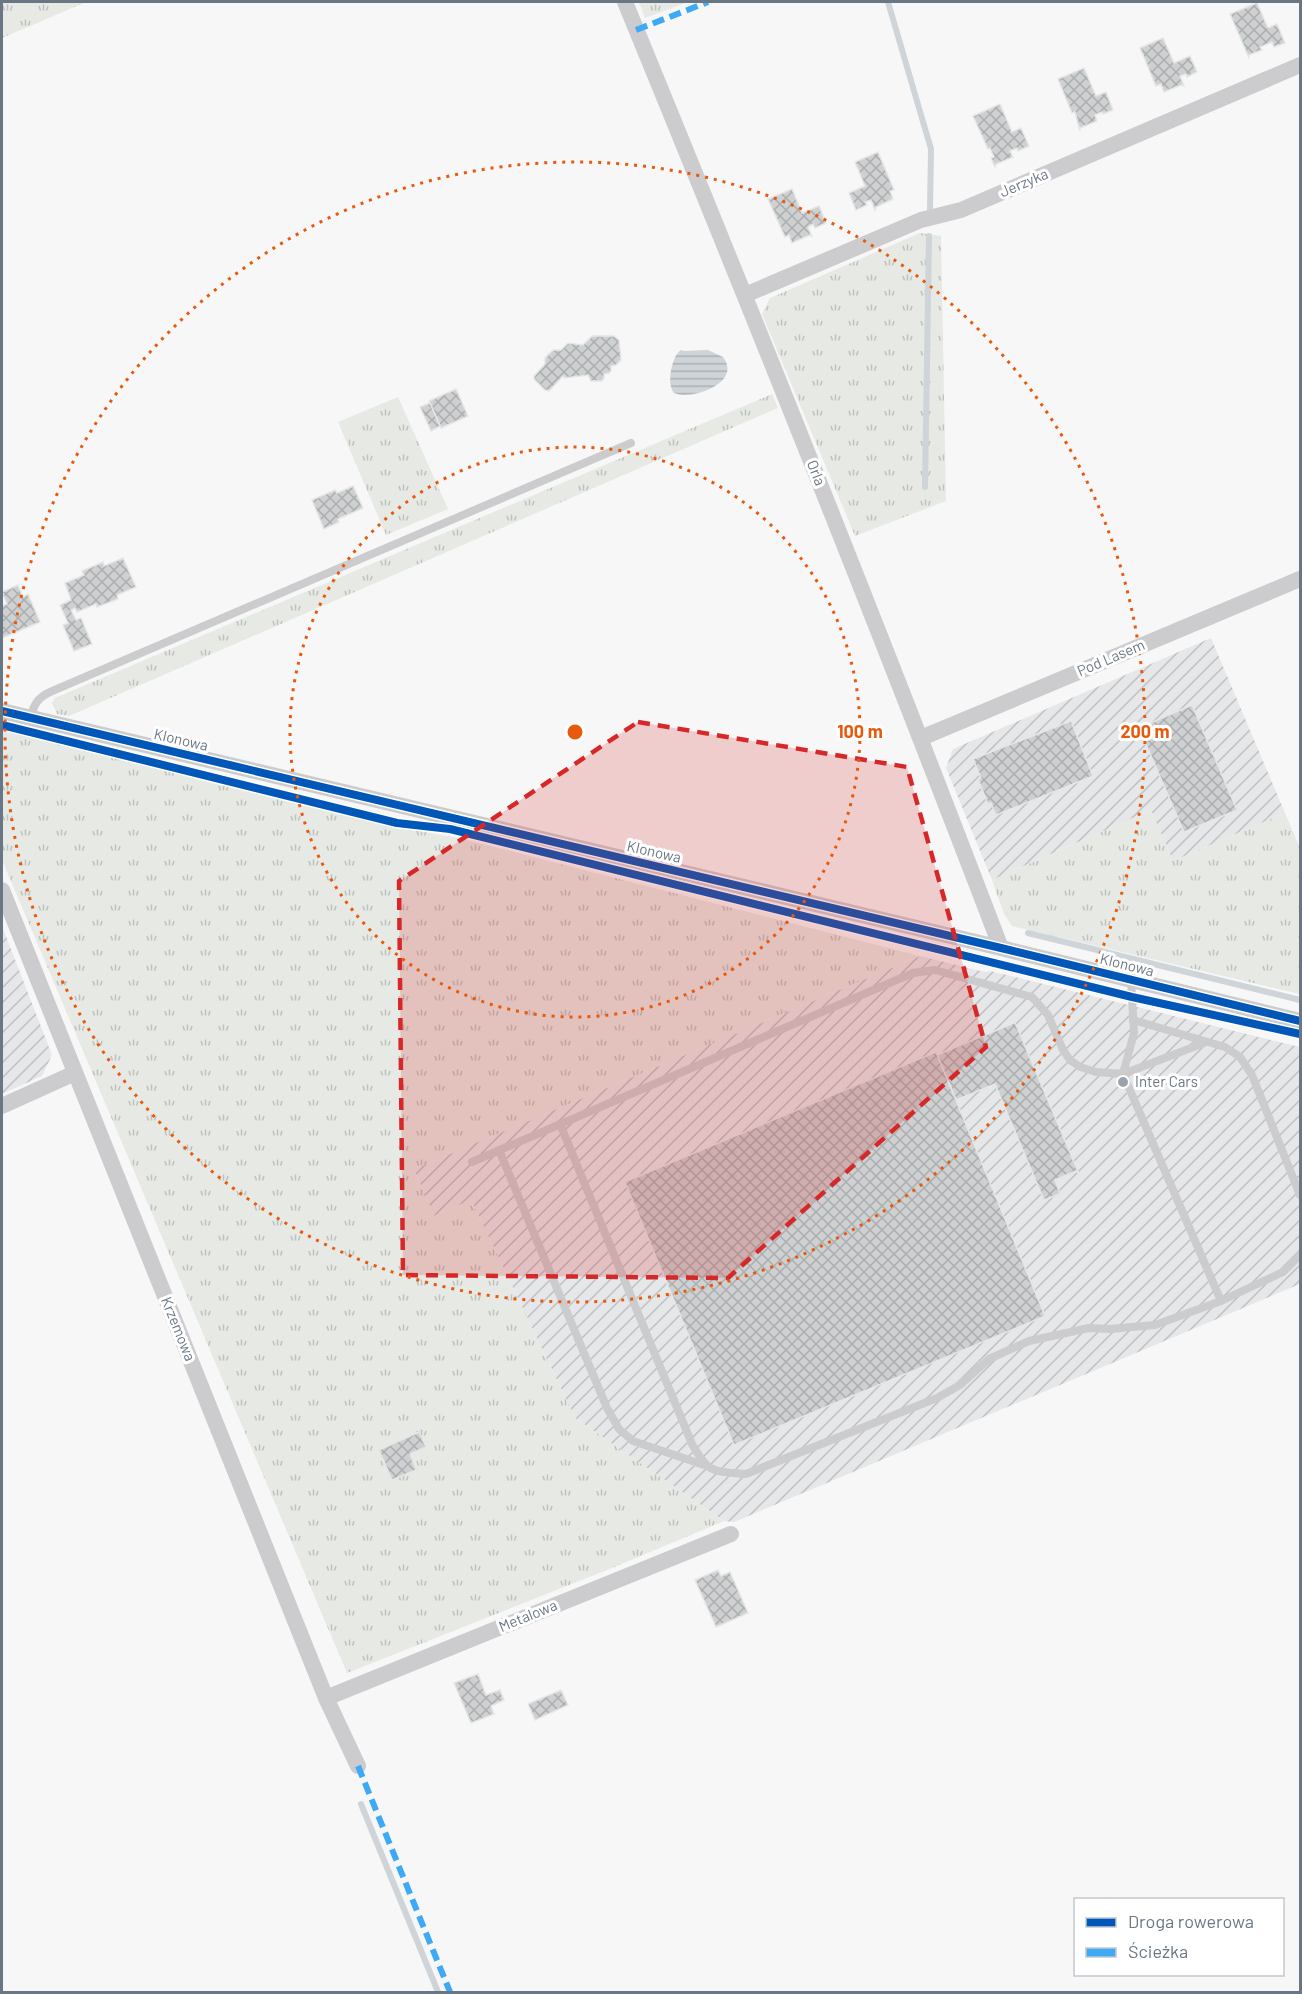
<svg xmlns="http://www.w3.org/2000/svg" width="1302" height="1994" font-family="Barlow,sans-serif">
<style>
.industrial{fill:url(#industrial-furrows)}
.grass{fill:url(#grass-tufts)}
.water{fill:url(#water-rules)}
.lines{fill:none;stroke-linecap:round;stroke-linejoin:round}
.stream{stroke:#ced4d8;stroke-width:6}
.building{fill:url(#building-cross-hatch);stroke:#e6e6e6;stroke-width:1.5}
.lane{stroke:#ccccce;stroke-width:8}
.street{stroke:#ccccce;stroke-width:16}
.quiet{stroke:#3fa9f5;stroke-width:6;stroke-dasharray:12 6;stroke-linecap:butt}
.cycleway-casing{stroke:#fff;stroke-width:11}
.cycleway{stroke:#0057b8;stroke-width:8}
.marked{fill:#d62828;fill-opacity:0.2;stroke:#d62828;stroke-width:4.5;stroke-dasharray:12 8;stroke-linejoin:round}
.ring{fill:none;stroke:#e8590c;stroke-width:3;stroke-dasharray:3 6}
.poi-dot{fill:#9ba4ad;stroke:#fff;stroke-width:2}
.labels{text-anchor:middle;stroke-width:6;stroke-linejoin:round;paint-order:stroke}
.street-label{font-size:15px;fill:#697785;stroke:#fff}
.poi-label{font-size:15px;fill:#697785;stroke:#fff;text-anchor:start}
.centre{fill:#e8590c;stroke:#fff;stroke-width:3}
.ring-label{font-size:18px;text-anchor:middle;font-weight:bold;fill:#e8590c;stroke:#fff;stroke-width:6;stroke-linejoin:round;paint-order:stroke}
</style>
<defs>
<pattern id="industrial-furrows" width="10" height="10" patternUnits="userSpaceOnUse" patternTransform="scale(1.5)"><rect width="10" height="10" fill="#e6e7e8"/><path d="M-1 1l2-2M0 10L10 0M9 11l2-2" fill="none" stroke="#bec0c2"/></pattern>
<pattern id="grass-tufts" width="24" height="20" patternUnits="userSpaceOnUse" patternTransform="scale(1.5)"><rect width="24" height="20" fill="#e6e9e4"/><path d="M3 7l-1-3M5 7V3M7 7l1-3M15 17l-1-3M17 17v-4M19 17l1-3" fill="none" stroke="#bec2be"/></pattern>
<pattern id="water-rules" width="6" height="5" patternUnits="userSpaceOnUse" patternTransform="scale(1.5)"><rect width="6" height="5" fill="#ced4d8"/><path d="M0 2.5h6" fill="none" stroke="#abb1b5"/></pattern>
<pattern id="building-cross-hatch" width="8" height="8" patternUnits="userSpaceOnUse" patternTransform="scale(1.5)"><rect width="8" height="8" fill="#ced0d1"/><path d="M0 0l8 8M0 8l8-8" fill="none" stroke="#abaeaf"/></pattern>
</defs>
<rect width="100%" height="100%" fill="#f7f7f7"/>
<g class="industrial">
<path d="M1211,638L1285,813L1173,861L1151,810L992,880L946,768L953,749Z"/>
<path d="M2,926L52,1055L42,1076L2,1094Z"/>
<path d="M920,956L985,972L990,971L1300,1047V1284L734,1522L724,1521L575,1418L471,1200L434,1216L414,1169Z"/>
</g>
<g class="grass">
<path d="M2,2H86L2,38Z"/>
<path d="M639,2H688L645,18Z"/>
<path d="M920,233L941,236L946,501L855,536L762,314L770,298Z"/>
<path d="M772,394L778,408L69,716L57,714L52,703L55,698Z"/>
<path d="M398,397L448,509L386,535L338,422Z"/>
<path d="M2,730L314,808L414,830L459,838L920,956L414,1169L434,1216L471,1200L575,1418L724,1521L612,1568L347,1673L2,860Z"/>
<path d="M1151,810L1173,861L1285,813L1300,848V994L1012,926L1004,914L992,880Z"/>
</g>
<path class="water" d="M681,350L684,351L708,350L723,357C743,383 691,401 674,393C666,384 672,355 681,350Z"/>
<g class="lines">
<g class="stream">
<path d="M888,2L931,149L930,209"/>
<path d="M925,487L929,236"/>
<path d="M1028,933L1300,1000"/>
<path d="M361,1804L438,1992"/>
</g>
</g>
<g class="building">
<path d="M1257,3L1268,28L1277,24L1285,43L1274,47L1272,42L1260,47L1262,50L1249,55V58L1230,14Z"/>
<path d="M1163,38L1174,63L1190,56L1197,72L1187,77L1186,74L1180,76L1184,86L1181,85L1164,92L1161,84L1156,86L1140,48Z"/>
<path d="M1084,68L1096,96L1106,92L1113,110L1103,114L1102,112L1095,115L1097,121L1080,128V131L1075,112L1072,113L1058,79Z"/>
<path d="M1000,104L1012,132L1021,128L1029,146L1018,151L1017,148L1010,151L1013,157L996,164L995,167L991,158L994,157L990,148L988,149L973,116Z"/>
<path d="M878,152L894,190L890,191L893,199L876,207L875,210L871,200L865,202L867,205L856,210L849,193L865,186L855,162Z"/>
<path d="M792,189L802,213L819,206L826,223L815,228L813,224L808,227L812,237L810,235L792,243L789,235L785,237L768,199Z"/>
<path d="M592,336H614L619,340L621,360L616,365L611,366V371L609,373L604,374V378L602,381H591L588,375L565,378L563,376L549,391L545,390L534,379V376L545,364V358L553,350H561L568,343L583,345Z"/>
<path d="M456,389L468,416L441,428L429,401Z"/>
<path d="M430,403L440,426L431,431L420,407Z"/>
<path d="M353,486L363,508L338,519L339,522L324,529L312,500L335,490L337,493Z"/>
<path d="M123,558L136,587L117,595L118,599L97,607L96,604L77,612L75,608L71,610L76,620L81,618L92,644L74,651L63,625L68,623L60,605L71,600L65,583L84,575L82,571L103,562L104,566Z"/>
<path d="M18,585L23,597L28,594L40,622L2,638V606L7,604L2,592Z"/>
<path d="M1192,705L1237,810L1184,832L1139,728Z"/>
<path d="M1071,721L1093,776L996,815L991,803L988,804L978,779L981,778L973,759Z"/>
<path d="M1014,1020L1079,1174L1076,1171L1055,1180L1060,1194L1044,1200L995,1084L956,1100L937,1055L1014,1023Z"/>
<path d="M936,1052L1045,1316L734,1445L625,1182Z"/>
<path d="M419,1432L426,1447L410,1454L416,1470L392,1480L379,1450Z"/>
<path d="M718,1570L721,1576L730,1572L748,1613L716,1627L695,1580Z"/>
<path d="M478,1674L486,1695L500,1690L504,1700L491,1706L494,1714L471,1723L454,1683Z"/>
<path d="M561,1690L568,1705L535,1720L528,1704Z"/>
</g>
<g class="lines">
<g class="lane">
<path d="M30,718C34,705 37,698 50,692L631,443"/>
<path d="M1133,1020L1225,1047L1240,1057L1252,1075L1300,1195"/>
<path d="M1204,1043L1123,1074L1221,1301"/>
<path d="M560,1124L692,1444C709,1474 712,1471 746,1474L937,1398L960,1385L989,1359L1029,1341L1089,1328L1110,1329L1155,1325L1221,1301L1283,1272L1300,1255"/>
<path d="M499,1150L607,1408L619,1429L633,1441L704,1465"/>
<path d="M472,1162L913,973L935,970L1032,997L1048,1015L1063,1050L1070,1060L1080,1067L1096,1072L1123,1074L1134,1033L1131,980"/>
</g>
<g class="street">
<path d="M625,2C754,316 880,631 1001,948"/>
<path d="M745,295L921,220L961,210L1300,65"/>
<path d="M2,711L1001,948L1300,1021"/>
<path d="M921,738L1300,579"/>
<path d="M2,890L326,1698L358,1766"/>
<path d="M2,1106L75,1073"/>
<path d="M326,1698L731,1534"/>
</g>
<g class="quiet">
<path d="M636,30L708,2"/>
<path d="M358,1766L450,1992"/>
</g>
<g class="cycleway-casing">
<g id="cycleway">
<path d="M2,711L1001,948L1300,1021"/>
<path d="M2,725L397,823L450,829L1132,997L1300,1034"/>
</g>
</g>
<use href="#cycleway" class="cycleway"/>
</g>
<path class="marked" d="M638,722L907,767L986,1047L728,1278L403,1275L399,881Z"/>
<g class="ring">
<circle cx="575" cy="732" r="285"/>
<circle cx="575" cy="732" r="570"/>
</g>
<circle class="poi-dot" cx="1123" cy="1082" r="6"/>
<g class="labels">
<g class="street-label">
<text transform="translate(1024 183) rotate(-23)" y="5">Jerzyka</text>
<text transform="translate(816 473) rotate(68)" y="5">Orla</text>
<text transform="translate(1111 658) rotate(-23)" y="5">Pod Lasem</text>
<text transform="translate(181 740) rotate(13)" y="5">Klonowa</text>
<text transform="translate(654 852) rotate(13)" y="5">Klonowa</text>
<text transform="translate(1127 965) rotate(14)" y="5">Klonowa</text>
<text transform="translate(178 1329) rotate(68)" y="5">Krzemowa</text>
<text transform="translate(528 1616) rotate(-22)" y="5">Metalowa</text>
</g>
<g class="poi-label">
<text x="1135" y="1087">Inter Cars</text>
</g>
</g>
<circle cx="575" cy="732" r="9" class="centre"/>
<g class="ring-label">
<text x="860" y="738">100 m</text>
<text x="1145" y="738">200 m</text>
</g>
<rect width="1302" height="1994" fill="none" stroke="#697785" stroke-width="6"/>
<rect x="1074" y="1898" width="210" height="78" fill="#ffffff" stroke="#c3c9ce" stroke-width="1.5"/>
<rect x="1086" y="1918" width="30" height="9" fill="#0057b8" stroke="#c3c9ce" stroke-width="1.5"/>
<text x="1128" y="1928" font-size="18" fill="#697785">Droga rowerowa</text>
<rect x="1086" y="1948" width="30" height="9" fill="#3fa9f5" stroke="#c3c9ce" stroke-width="1.5"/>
<text x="1128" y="1958" font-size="18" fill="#697785">Ścieżka</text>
</svg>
